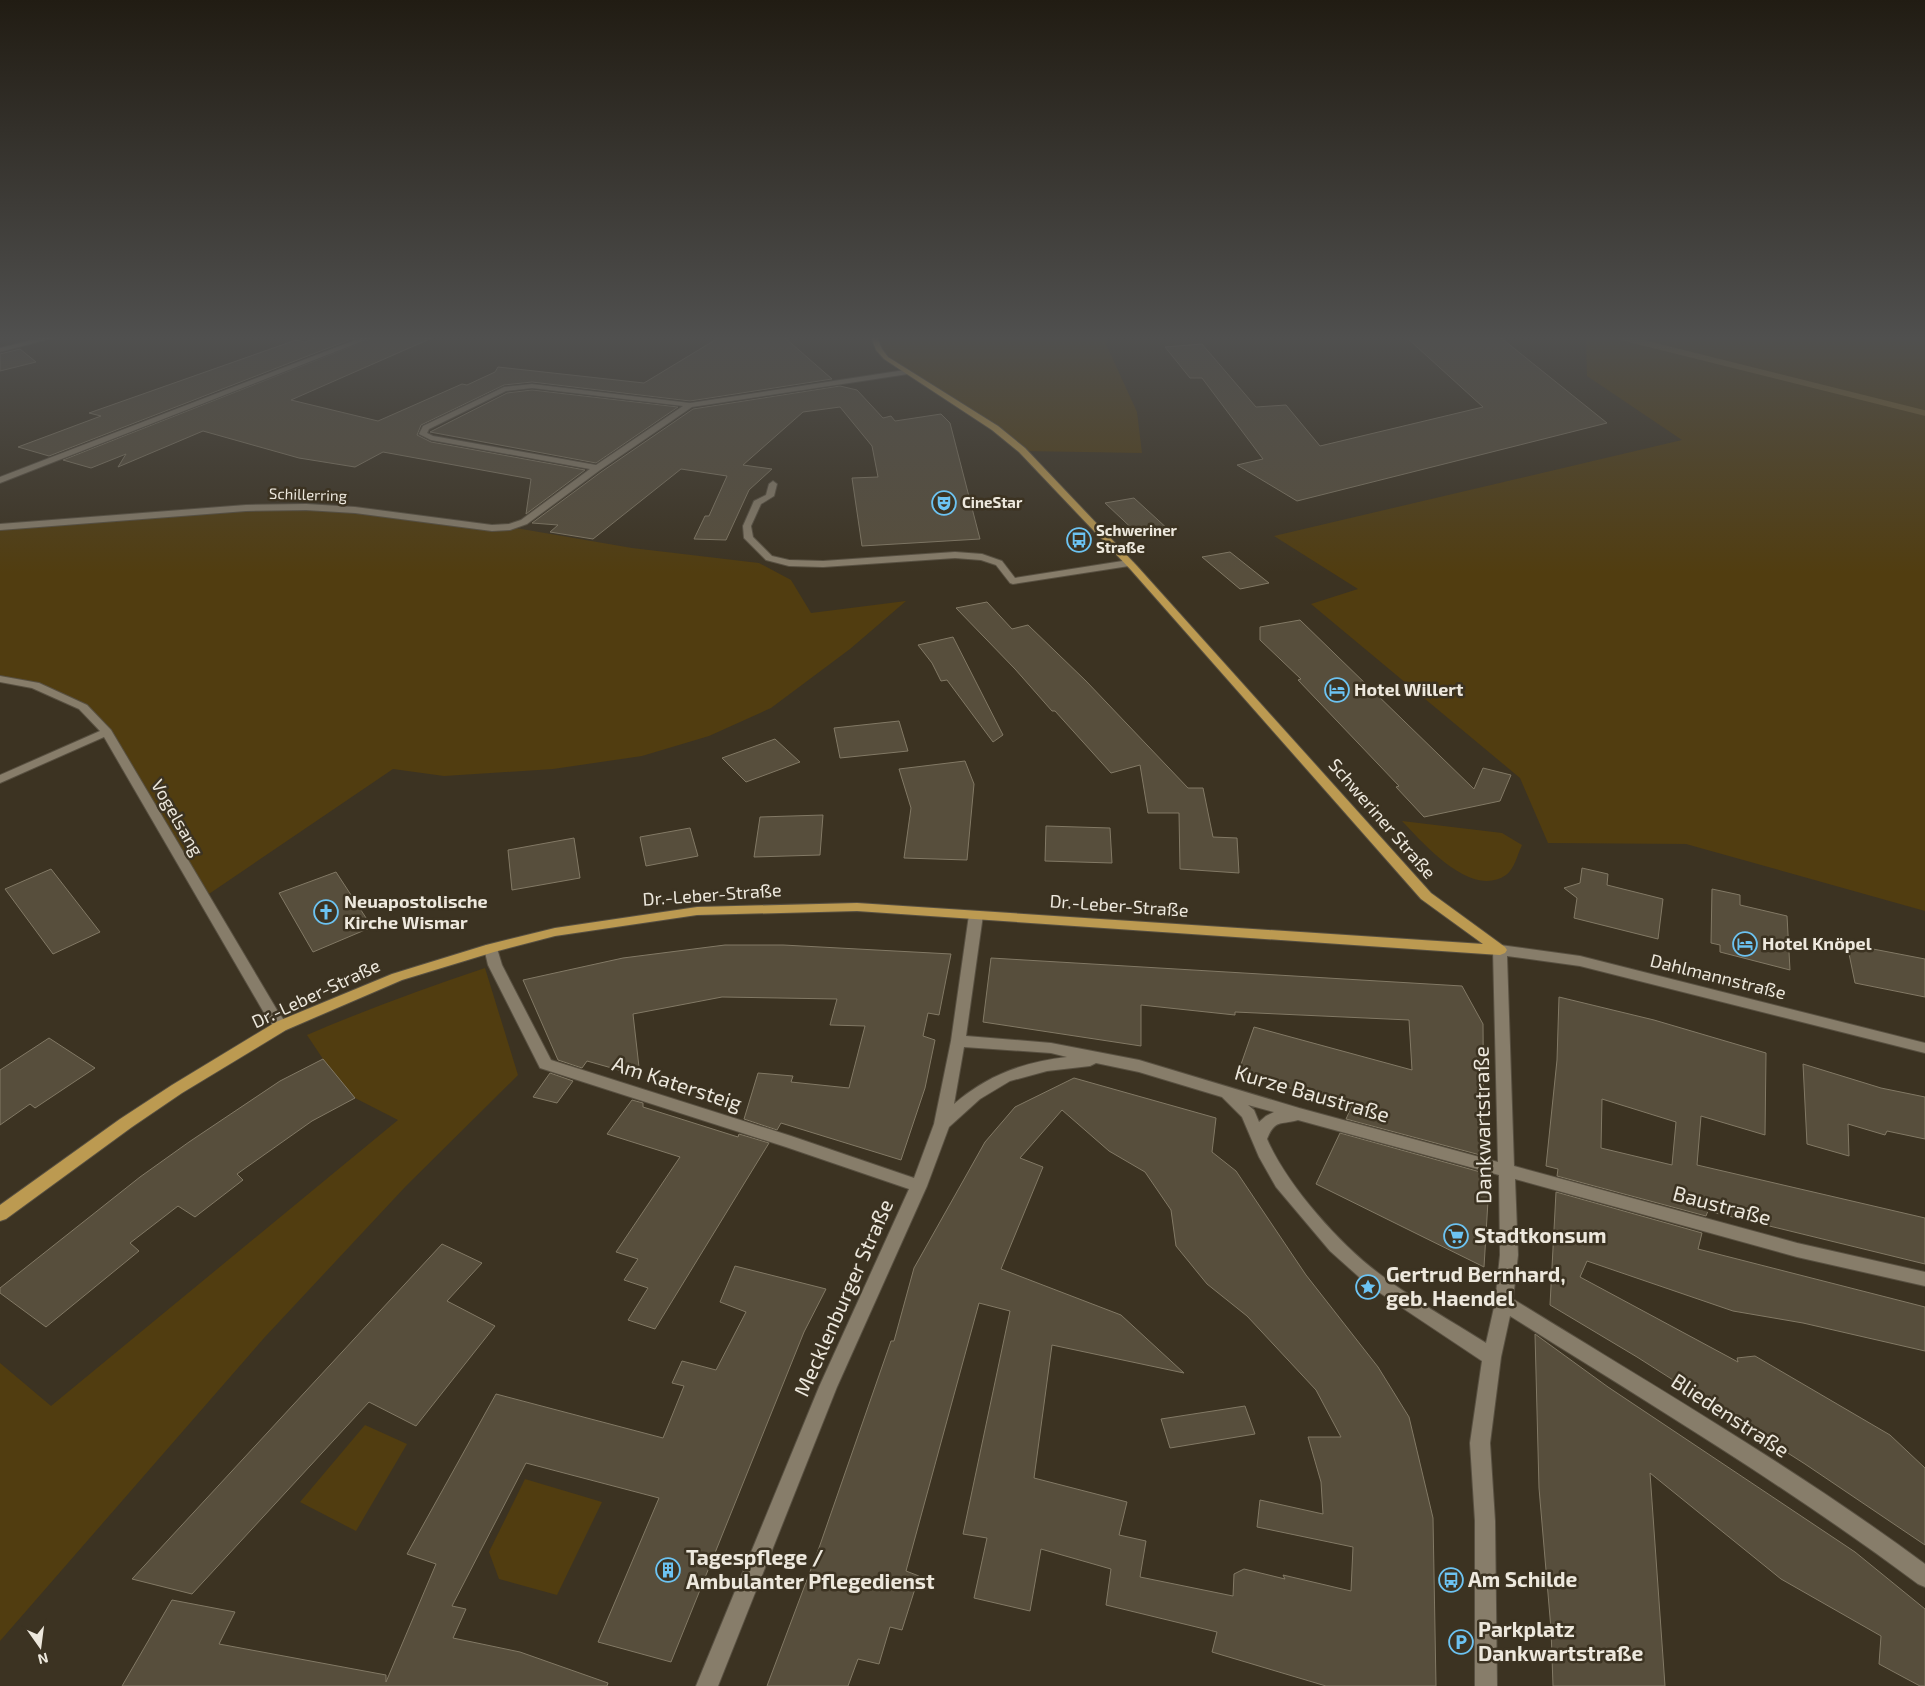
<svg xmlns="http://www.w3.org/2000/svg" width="1925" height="1686" font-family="'Exo 2',sans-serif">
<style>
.green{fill:#513d10}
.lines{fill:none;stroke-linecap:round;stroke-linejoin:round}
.stream{stroke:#79612c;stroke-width:5.5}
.building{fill:#574e3c;stroke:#827965;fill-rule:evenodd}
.minor-casing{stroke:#585041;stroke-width:2}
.major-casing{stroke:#585041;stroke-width:2}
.minor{fill:#877d6a;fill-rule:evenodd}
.major{fill:#bc9a51;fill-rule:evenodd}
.labels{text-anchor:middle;stroke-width:5;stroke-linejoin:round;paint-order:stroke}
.far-street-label{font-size:15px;fill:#ede8dd;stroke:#3c3322}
.far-poi-label{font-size:15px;font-weight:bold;fill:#ede8dd;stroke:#3c3322;text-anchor:start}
.poi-label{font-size:18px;font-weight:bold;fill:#ede8dd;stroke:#3c3322;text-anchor:start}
.street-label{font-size:18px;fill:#ede8dd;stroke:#3c3322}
.near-street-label{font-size:21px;fill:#ede8dd;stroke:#3c3322}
.near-poi-label{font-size:21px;font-weight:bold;fill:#ede8dd;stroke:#3c3322;text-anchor:start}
</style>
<rect width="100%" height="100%" fill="#3c3322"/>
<g class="green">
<path d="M874,337H1109L1106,344L1137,412L1142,453L1023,451L995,428L886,358Z"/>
<path d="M1581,337H1925V911L1686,844L1548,843L1520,778L1311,604L1358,589L1274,536L1682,440L1587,376L1586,339Z"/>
<path d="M306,507L492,528L510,527L632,548L759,563L791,580L811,613L906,601L850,649L771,708L709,736L642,756L553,769L444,776L393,769L203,898L107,731L83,707L35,685L0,679V527Z"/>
<path d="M1402,821L1502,833L1522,845C1518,853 1514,870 1506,875C1471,899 1424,844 1402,821Z"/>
<path d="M485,968L518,1075L406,1186L264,1338L0,1641V1363L51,1406L398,1120L355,1098L323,1059L307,1035C365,1010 425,988 485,968Z"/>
<path d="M365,1425L407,1444L356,1531L300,1502Z"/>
<path d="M525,1479L602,1502L557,1595L499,1579L489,1552Z"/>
</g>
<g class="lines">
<path class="stream" d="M1620,337L1925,413"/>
</g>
<g class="building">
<path d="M318,337H357L49,456L18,447L101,416L89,413L296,340L305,342Z"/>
<path d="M375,337L432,338L291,400L378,421L462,384L467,385L495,372L498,367L644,383L720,337H784L832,379L690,401L532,382L504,385L421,425L417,435L431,442L585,470L526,514L531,479L383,452L355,467L299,458L203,431L118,467L126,454L91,468L63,460Z"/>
<path d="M1406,337H1500L1607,423L1297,501L1237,465L1263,459L1202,378H1190L1165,347L1202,344L1256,407L1286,405L1320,446L1483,407Z"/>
<path d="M20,349L36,362L0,371V354Z"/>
<path d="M840,386L857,390L883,418L891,416L895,421L941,414L950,423L980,539L862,546L852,478L878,477L872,446L840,407L803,412L743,465L772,469L749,490L726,540L694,539L705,516H709L727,476L681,469L593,539L550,532L558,525L532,523L601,472L693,409Z"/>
<path d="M532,390L678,407L596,463L430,432L507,393Z"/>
<path d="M1134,498L1170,531L1140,536L1105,503Z"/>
<path d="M1230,552L1269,583L1240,589L1202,557Z"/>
<path d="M987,602L1012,629L1028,625L1086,681L1188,788H1203L1213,837L1237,838L1239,873L1180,869L1179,813H1148L1140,765L1111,773L1055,711H1052L1015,669L956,608Z"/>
<path d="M1300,620L1474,789L1483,768L1511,775L1500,801L1424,817L1396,787L1399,786L1298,680L1301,679L1260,640V627Z"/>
<path d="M953,637L1003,735L993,742L947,680L941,681L932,663L918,645Z"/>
<path d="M899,721L908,751L840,758L834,728Z"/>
<path d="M775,739L800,762L746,782L722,758Z"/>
<path d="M965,761L974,784L967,860L904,858L911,808L899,769Z"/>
<path d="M823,815L820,855L754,857L760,817Z"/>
<path d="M1046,826L1110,828L1112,863L1045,861Z"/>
<path d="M690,828L698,856L646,866L640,837Z"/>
<path d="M574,838L580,878L512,890L508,850Z"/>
<path d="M1582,868L1608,874L1607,885L1663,899L1658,939L1574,918L1577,898L1564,888L1580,883Z"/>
<path d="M51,869L100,932L53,954L5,889Z"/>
<path d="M336,872L372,927L313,952L279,893Z"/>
<path d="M1712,889L1740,895V905L1787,916L1790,970L1720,952V945L1711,943Z"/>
<path d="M1847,944L1925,959V997L1855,983Z"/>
<path d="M725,945H783L951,954L939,1015L928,1013L923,1036L935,1040L925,1088L901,1160L781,1123L777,1130L744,1119L758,1073L793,1076L791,1082L849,1088L865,1026L830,1025L837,999L722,997L633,1014L640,1076L587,1061L582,1068L558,1060L523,980L623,958Z"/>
<path d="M991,958L1462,986L1483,1024L1484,1156L1346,1119L1352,1106L1238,1073L1254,1027L1412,1070L1409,1020L1235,1012V1015L1141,1005V1046L983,1022Z"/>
<path d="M1559,997L1654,1020L1766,1053L1765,1135L1701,1116L1697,1165L1925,1218V1264L1708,1211L1706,1216L1557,1176L1558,1169L1546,1166L1557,1060ZM1602,1099L1676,1122L1672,1165L1601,1148Z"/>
<path d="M49,1038L95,1068L35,1108L30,1104L0,1125V1070Z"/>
<path d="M323,1059L355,1098L312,1121L237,1174L243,1180L195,1217L178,1206L130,1243L139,1251L46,1327L0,1293V1288L140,1177L189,1142L280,1081Z"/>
<path d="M1803,1064L1881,1088L1925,1097V1139L1887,1131L1885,1135L1848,1124L1849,1156L1807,1144Z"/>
<path d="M550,1073L573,1081L557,1103L533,1097Z"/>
<path d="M1074,1078L1216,1118L1212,1152L1236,1171L1306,1275L1378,1367L1409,1417L1433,1518L1436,1686H1326L1212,1652L1217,1632L1106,1605L1111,1569L1041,1549L1030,1611L974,1598L987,1538L963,1534L1010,1311L979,1303L906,1571L919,1576L902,1630L890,1627L879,1664L858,1659L848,1686H767L820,1545L891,1341H894L914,1268L985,1142L1015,1107ZM1062,1110L1109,1151L1145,1172L1171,1210L1176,1246L1207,1284L1247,1316L1316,1390L1341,1437H1308L1321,1482L1323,1514L1260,1500L1257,1527L1353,1547L1351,1591L1283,1575L1285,1579L1244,1569L1234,1574L1233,1596L1140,1577L1146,1541L1119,1535L1127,1502L1034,1478L1052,1345L1184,1373L1121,1315L1001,1269L1043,1167L1020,1158Z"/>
<path d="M632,1100L643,1103V1107L738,1137L739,1134L769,1143L655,1329L628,1320L648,1288L624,1280L638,1259L616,1252L680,1157L607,1134Z"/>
<path d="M1340,1133L1484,1173V1182L1489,1184L1484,1267L1316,1184Z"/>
<path d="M1556,1192L1702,1233L1698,1249L1925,1307V1351L1803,1323L1733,1311L1587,1261L1580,1277L1738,1362L1737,1358L1755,1356L1890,1435L1925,1468V1545L1805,1464L1637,1357L1550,1305Z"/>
<path d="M442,1244L482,1263L447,1301L495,1326L416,1426L369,1402L192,1594L132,1579Z"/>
<path d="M735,1266L826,1289L804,1332L671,1662L598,1642L659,1498L526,1463L452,1606L466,1609L453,1638L520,1652L608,1683L607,1686H122L172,1600L235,1612L219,1644L386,1675V1682L436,1564L407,1554L496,1394L663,1438L684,1386L672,1383L682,1361L716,1370L746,1312L720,1302Z"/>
<path d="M1535,1334L1608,1387L1855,1552L1925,1609V1686H1920L1879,1664L1881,1636L1781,1579L1650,1473L1665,1686H1553L1551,1629L1539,1488Z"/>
<path d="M1245,1406L1255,1434L1170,1448L1161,1419Z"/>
</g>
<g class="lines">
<g class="minor-casing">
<g id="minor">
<path d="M44,337H56L0,352V348Z"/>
<path d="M363,337H373L0,483V477Z"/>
<path d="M905,370H908V374L692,407L600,470L527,524L510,530L492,531L355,513L306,510L246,511L0,530V524L246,505L306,504L355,507L492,525L509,524L521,520L590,469L431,440L419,434L423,426L504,387L532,384L690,403ZM532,388L683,406L596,465L433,436L427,433L429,429L506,391Z"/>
<path d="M773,481L777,484L774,496L761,504L751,526L753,537L772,556L789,560L823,561L955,552L982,554L1002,561L1015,578L1129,560L1134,563L1129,566L1013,584L1010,583L996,565L981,560L955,558L823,567L789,566L766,560L744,538L743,526L754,501L766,495L769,484Z"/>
<path d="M0,676L39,683L87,705L111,730L277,1010L288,1026L286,1030H276L267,1018L104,737L0,783V775L100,731L79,709L32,688L0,682Z"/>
<path d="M976,911L983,915L966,1036L1051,1043L1139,1060L1299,1108L1498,1162L1493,950L1495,947L1500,945L1580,956L1925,1043V1053L1580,966L1507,956L1514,1166L1797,1243L1925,1272V1286L1797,1257L1515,1179L1518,1255L1513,1299C1652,1385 1794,1467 1925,1564V1587L1918,1584C1787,1486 1648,1403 1510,1316L1501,1357L1490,1443L1495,1521L1497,1686H1475V1521L1470,1443L1482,1361L1368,1285L1330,1251L1276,1187L1259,1157L1242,1117L1222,1097L1139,1072L1096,1063L1090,1066L1047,1071L1010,1081L980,1099L949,1127L927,1186L837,1387L718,1686H696L819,1387L909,1189L786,1147L540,1068L488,965L484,948L486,945H496L502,965L551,1060L791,1136L914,1178L934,1124L951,1041L969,915ZM964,1047L1051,1053L1067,1057C1024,1062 987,1075 954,1104ZM1248,1105L1274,1112L1266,1116L1259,1122L1254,1110ZM1298,1120L1499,1175L1500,1255L1495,1303L1486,1343C1451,1321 1414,1300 1381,1275C1340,1245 1287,1185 1267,1139C1275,1119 1281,1125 1298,1120Z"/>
</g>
</g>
<g class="major-casing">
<path id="major" d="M871,337H877L882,349L888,357L998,426L1025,448L1137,566L1431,893L1505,947L1507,950L1505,953L1500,955L857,911L697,915L555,936L494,952L402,980L286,1030L182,1093L132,1127L6,1219L0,1221V1205L120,1119L172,1085L276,1022L392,974L486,945L555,928L697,907L857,903L1483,944L1421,899L1131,570L1019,452L992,430L884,359L876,350Z"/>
</g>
<use href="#minor" class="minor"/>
<use href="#major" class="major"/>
</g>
<linearGradient id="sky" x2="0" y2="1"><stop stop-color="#211c13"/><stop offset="0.59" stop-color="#50504f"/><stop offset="1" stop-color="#50504f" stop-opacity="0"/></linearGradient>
<rect width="1925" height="573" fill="url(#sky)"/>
<defs>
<g id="theatre-ring" transform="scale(1.25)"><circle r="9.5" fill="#3c3322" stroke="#6cc3f2" stroke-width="1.5"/><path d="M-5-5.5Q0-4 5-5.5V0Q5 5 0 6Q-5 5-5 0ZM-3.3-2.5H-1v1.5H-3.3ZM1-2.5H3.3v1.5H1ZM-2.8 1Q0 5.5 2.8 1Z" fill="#6cc3f2"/></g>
<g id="bus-ring" transform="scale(1.25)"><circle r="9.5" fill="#3c3322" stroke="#6cc3f2" stroke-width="1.5"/><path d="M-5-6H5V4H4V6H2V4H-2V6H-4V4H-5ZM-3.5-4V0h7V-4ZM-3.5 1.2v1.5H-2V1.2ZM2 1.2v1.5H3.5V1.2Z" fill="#6cc3f2"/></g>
<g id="hotel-ring" transform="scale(1.25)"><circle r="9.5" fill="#3c3322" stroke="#6cc3f2" stroke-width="1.5"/><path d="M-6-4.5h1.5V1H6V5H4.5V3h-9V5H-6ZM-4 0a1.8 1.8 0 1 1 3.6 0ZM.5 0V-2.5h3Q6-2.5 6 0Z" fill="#6cc3f2"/></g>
<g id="church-ring" transform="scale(1.25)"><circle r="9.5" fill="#3c3322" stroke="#6cc3f2" stroke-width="1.5"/><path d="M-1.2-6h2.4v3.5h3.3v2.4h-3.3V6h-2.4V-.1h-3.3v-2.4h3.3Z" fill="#6cc3f2"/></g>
<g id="supermarket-ring" transform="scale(1.25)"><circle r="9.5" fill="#3c3322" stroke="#6cc3f2" stroke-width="1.5"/><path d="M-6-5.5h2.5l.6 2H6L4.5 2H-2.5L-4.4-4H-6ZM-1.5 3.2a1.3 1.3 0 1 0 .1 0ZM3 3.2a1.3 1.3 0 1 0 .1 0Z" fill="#6cc3f2"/></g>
<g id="sight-ring" transform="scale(1.25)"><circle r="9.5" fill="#3c3322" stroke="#6cc3f2" stroke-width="1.5"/><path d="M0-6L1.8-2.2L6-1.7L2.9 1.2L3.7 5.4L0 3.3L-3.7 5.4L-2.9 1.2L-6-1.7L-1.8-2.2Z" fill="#6cc3f2"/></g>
<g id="building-ring" transform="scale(1.25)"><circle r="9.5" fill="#3c3322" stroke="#6cc3f2" stroke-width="1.5"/><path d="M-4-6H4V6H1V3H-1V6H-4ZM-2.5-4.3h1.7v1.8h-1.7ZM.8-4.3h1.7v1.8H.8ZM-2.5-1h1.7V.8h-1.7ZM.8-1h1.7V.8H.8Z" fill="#6cc3f2"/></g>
<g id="parking-ring" transform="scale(1.25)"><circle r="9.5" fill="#3c3322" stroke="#6cc3f2" stroke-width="1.5"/><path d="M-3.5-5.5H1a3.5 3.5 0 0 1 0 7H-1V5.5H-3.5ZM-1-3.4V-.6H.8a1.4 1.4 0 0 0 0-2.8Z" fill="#6cc3f2"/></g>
</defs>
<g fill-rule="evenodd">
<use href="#theatre-ring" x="944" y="503"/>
<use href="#bus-ring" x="1079" y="540"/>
<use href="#hotel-ring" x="1337" y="690"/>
<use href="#church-ring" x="326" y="912"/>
<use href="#hotel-ring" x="1745" y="944"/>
<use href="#supermarket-ring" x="1456" y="1236"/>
<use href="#sight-ring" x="1368" y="1287"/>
<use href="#building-ring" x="668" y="1570"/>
<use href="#bus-ring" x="1451" y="1580"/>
<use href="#parking-ring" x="1461" y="1642"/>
</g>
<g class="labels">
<g class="far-street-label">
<text transform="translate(308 495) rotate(2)" y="5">Schillerring</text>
</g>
<g class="far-poi-label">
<text x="962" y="508">CineStar</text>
<text x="1096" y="536">Schweriner<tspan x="1096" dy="17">Straße</tspan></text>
</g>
<g class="poi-label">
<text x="1354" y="696">Hotel Willert</text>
<text x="344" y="908">Neuapostolische<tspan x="344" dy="21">Kirche Wismar</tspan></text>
<text x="1762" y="950">Hotel Knöpel</text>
</g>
<g class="street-label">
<text transform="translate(177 818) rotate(60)" y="6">Vogelsang</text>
<text transform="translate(1382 819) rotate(49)" y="6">Schweriner Straße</text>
<text transform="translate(712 895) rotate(-4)" y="6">Dr.-Leber-Straße</text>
<text transform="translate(1119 906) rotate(4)" y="6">Dr.-Leber-Straße</text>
<text transform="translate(1718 977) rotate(14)" y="6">Dahlmannstraße</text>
<text transform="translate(316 994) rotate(-25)" y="6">Dr.-Leber-Straße</text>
</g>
<g class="near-street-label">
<text transform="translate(677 1084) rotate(18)" y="7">Am Katersteig</text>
<text transform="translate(1312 1094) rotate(16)" y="7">Kurze Baustraße</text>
<text transform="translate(1483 1125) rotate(-91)" y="7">Dankwartstraße</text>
<text transform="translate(1722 1206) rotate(15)" y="7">Baustraße</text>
<text transform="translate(844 1298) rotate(-66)" y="7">Mecklenburger Straße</text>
<text transform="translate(1730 1416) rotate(33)" y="7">Bliedenstraße</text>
</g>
<g class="near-poi-label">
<text x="1474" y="1243">Stadtkonsum</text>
<text x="1386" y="1282">Gertrud Bernhard,<tspan x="1386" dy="24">geb. Haendel</tspan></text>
<text x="686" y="1565">Tagespflege /<tspan x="686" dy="24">Ambulanter Pflegedienst</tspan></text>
<text x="1468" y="1587">Am Schilde</text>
<text x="1478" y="1637">Parkplatz<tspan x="1478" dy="24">Dankwartstraße</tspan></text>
</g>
</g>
<g transform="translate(40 1646) rotate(166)" stroke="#3c3322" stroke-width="4" paint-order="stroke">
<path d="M0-4L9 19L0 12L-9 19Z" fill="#ede8dd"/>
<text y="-8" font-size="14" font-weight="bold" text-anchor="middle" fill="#ede8dd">N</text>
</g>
</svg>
